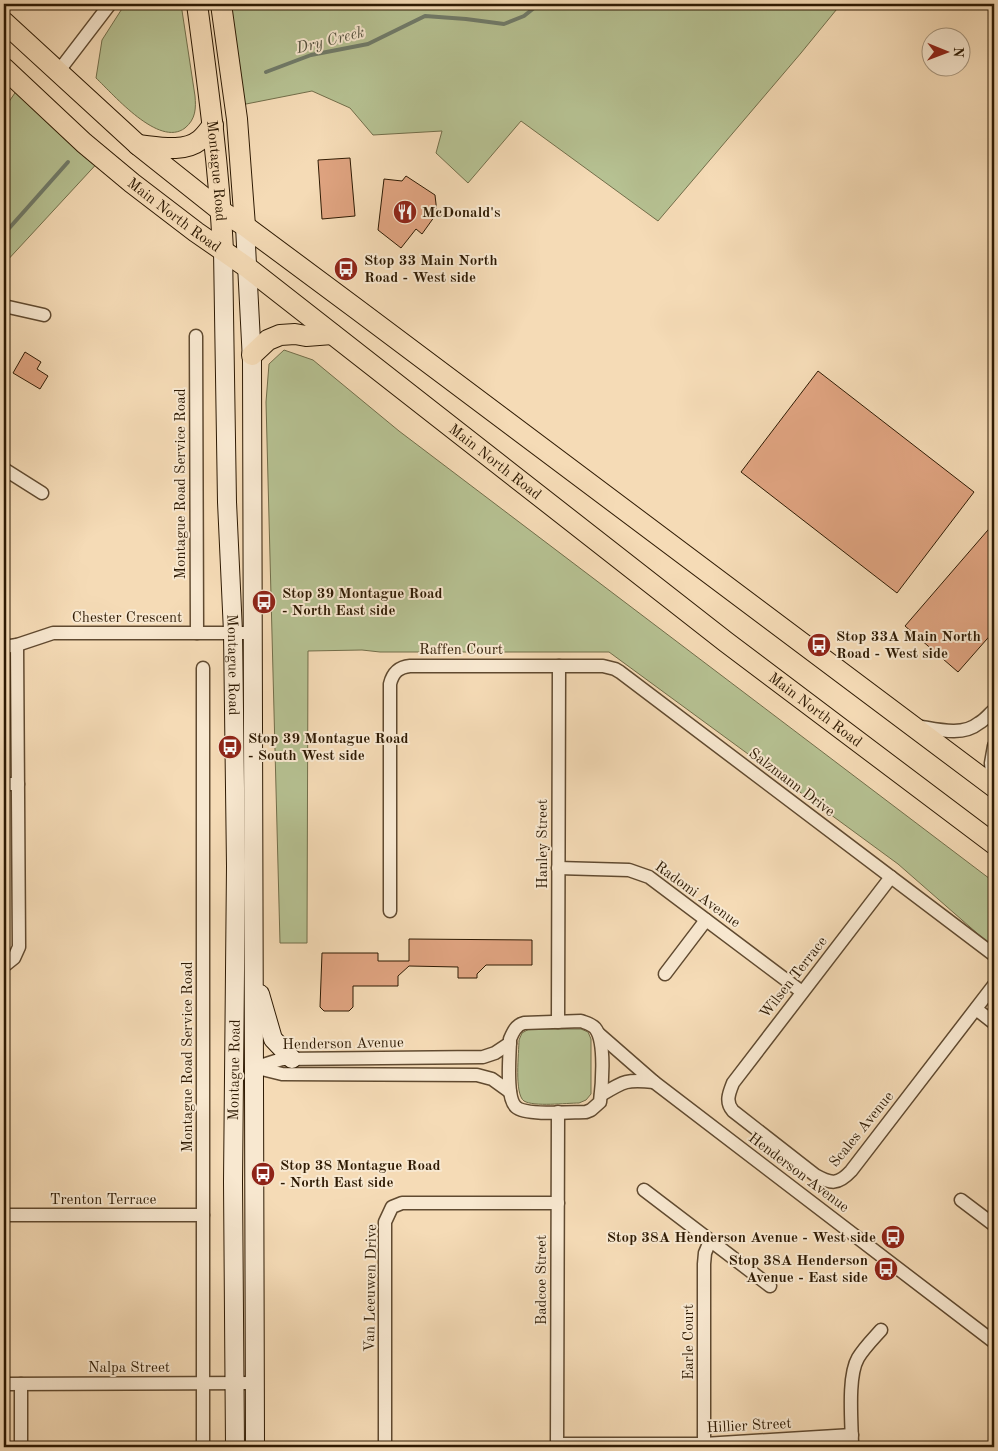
<svg xmlns="http://www.w3.org/2000/svg" width="998" height="1451" font-family="'Old Standard TT',serif">
<style>
.green{fill:#b6c192;stroke:#726e4a}
.lines{fill:none;stroke-linecap:round;stroke-linejoin:round}
.stream{stroke:#707b6a;stroke-width:4}
.building{fill:#e0a481;stroke:#2e1a03}
.minor-casing{stroke:#604a30;stroke-width:15}
.secondary-casing{stroke:#2e1a03;stroke-width:20}
.primary-casing{stroke:#2e1a03;stroke-width:22}
.trunk-casing{stroke:#2e1a03;stroke-width:22}
.minor{stroke:#f8e8d0;stroke-width:12}
.secondary{stroke:#f8e8d0;stroke-width:18}
.primary{stroke:#f5dbb6;stroke-width:20}
.trunk{stroke:#f5dbb6;stroke-width:20}
.labels{text-anchor:middle;stroke-width:4;stroke-linejoin:round;paint-order:stroke}
.street-label{font-size:15px;fill:#2e1a03;stroke:#f8e8d0}
.poi-label{font-size:15px;font-weight:bold;fill:#2e1a03;stroke:#f8e8d0;text-anchor:start}
.water-label{font-size:16px;font-style:italic;fill:#54523f;stroke:#f8e8d0}
</style>
<rect width="100%" height="100%" fill="#f5dbb6"/>
<filter id="stains"><feTurbulence type="fractalNoise" baseFrequency=".004" numOctaves="4"/><feColorMatrix values="0 0 0 0 .2 0 0 0 0 .09 0 0 0 0 .02 0 0 0 .5 -.17"/></filter>
<radialGradient id="worn" r=".72"><stop offset=".6" stop-color="#630" stop-opacity="0"/><stop offset="1" stop-color="#630" stop-opacity=".3"/></radialGradient>
<g class="green">
<path d="M125,4H181L195,96C196,108 196,119 185,128C159,148 114,95 96,78L102,40Z"/>
<path d="M221,4H841L801,53L658,221L521,121L468,183L436,153L442,131L373,135L350,108L312,91L236,106Z"/>
<path d="M21,84L102,158L4,264V109Z"/>
<path d="M284,350L313,360L399,431L994,882V948L898,864L609,652H380L362,650L308,651L307,943H280L266,402L269,364Z"/>
<path d="M529,1029H581L588,1032L591,1039V1094L586,1100L579,1103C566,1103 534,1107 524,1101C514,1094 519,1052 519,1040L522,1033Z"/>
</g>
<g class="lines">
<g class="stream">
<path d="M266,72L311,55L368,44L425,16L466,19L504,24L524,16L539,4"/>
<path d="M4,234L68,162"/>
</g>
</g>
<g class="building">
<path d="M350,158L355,216L322,219L318,160Z"/>
<path d="M406,176L435,195L437,213L422,234L416,229L401,248L378,230L384,179L402,181Z"/>
<path d="M25,352L41,362L37,369L48,376L40,389L13,373Z"/>
<path d="M818,371L974,492L897,593L741,472Z"/>
<path d="M994,523V631L958,672L905,626Z"/>
<path d="M409,939L532,940V965H486L477,974V978H458V967L409,966L398,976V986H353V1007L349,1011H324L320,1007L322,953H378V961H409Z"/>
</g>
<g class="lines">
<g class="minor-casing">
<g id="minor">
<path d="M58,72L110,4"/>
<path d="M4,306L44,315"/>
<path d="M196,336L197,633"/>
<path d="M4,469L42,493"/>
<path d="M4,647L17,645L53,633H253"/>
<path d="M916,726C936,729 962,737 979,723C985,720 989,714 994,710"/>
<path d="M4,784H18"/>
<path d="M993,786L991,763L994,746"/>
<path d="M558,868L629,870L649,877L802,992"/>
<path d="M891,877L733,1083C729,1093 725,1102 733,1111L815,1175C831,1184 838,1185 851,1171L994,985"/>
<path d="M390,911V684C393,672 399,667 410,666H603L615,669L620,672L994,955"/>
<path d="M4,966L14,958L19,947L17,645"/>
<path d="M665,974L706,920"/>
<path d="M976,1009L994,1023"/>
<path d="M581,1021C586,1023 591,1024 595,1028C606,1041 602,1086 600,1102L591,1110L586,1112C572,1112 526,1116 516,1107C505,1097 510,1054 510,1039C513,1032 516,1025 524,1023Z"/>
<path d="M558,1022L559,666"/>
<path d="M599,1034L654,1082L994,1342"/>
<path d="M254,1067L282,1074L477,1075L492,1079L510,1092"/>
<path d="M257,1067L282,1059L483,1057L495,1053L510,1043"/>
<path d="M601,1095C624,1081 627,1079 654,1082"/>
<path d="M644,1190L770,1286"/>
<path d="M961,1200L994,1225"/>
<path d="M4,1215H203"/>
<path d="M4,1384L255,1383"/>
<path d="M557,1444H704L852,1435"/>
<path d="M704,1444V1264L705,1253L710,1241"/>
<path d="M21,1447V1384"/>
<path d="M203,1447V668"/>
<path d="M385,1447V1222L392,1207L402,1203H558"/>
<path d="M557,1447L558,1112"/>
<path d="M852,1447C852,1424 847,1377 858,1358C864,1348 873,1339 881,1330"/>
</g>
</g>
<g class="secondary-casing">
<g id="secondary">
<path d="M245,226L252,361L255,1447"/>
<path id="s1" d="M223,250L227,502L233,632L236,866L233,1182L235,1447"/>
<path d="M260,994L273,1039L292,1059"/>
</g>
</g>
<g class="primary-casing">
<g id="primary">
<path id="s2" d="M197,4C208,86 219,167 223,250"/>
<path d="M221,4L237,119L245,226"/>
</g>
</g>
<g class="trunk-casing">
<g id="trunk">
<path d="M4,22L138,145L221,211L245,226L358,310L994,787"/>
<path id="s3" d="M4,68L84,143L132,183L196,232L248,268L726,642L994,844"/>
<path d="M138,145C158,147 184,153 200,140C205,136 209,130 213,125"/>
<path d="M252,355L268,340L280,335L295,334L306,336L332,334"/>
</g>
</g>
<use href="#minor" class="minor"/>
<use href="#secondary" class="secondary"/>
<use href="#primary" class="primary"/>
<use href="#trunk" class="trunk"/>
</g>
<defs>
<g id="restaurant-disc" transform="scale(1.25)"><circle r="9.5" fill="#8f2418" stroke="#f8e8d0"/><path d="M-5-6h1v4h1v-4h1v4h1v-4h1v5L-1.5 .5V6h-2V.5L-5-1ZM5-6V6H3V1.5H1.5Q1.5-4 5-6Z" fill="#fff"/></g>
<g id="bus-disc" transform="scale(1.25)"><circle r="9.5" fill="#8f2418" stroke="#f8e8d0"/><path d="M-5-6H5V4H4V6H2V4H-2V6H-4V4H-5ZM-3.5-4V0h7V-4ZM-3.5 1.2v1.5H-2V1.2ZM2 1.2v1.5H3.5V1.2Z" fill="#fff"/></g>
</defs>
<g fill-rule="evenodd">
<use href="#restaurant-disc" x="405" y="212"/>
<use href="#bus-disc" x="346" y="269"/>
<use href="#bus-disc" x="264" y="602"/>
<use href="#bus-disc" x="819" y="645"/>
<use href="#bus-disc" x="230" y="747"/>
<use href="#bus-disc" x="263" y="1174"/>
<use href="#bus-disc" x="893" y="1237"/>
<use href="#bus-disc" x="886" y="1269"/>
</g>
<g class="labels">
<g class="street-label">
<text dy="5" stroke="none"><textPath href="#s2" startOffset="168">Montague Road</textPath></text>
<text dy="5" stroke="none"><textPath href="#s3" startOffset="225">Main North Road</textPath></text>
<text dy="5" stroke="none"><textPath href="#s3" startOffset="630">Main North Road</textPath></text>
<text transform="translate(180 484) rotate(-90)" y="5">Montague Road Service Road</text>
<text x="127" y="622">Chester Crescent</text>
<text x="461" y="654">Raffen Court</text>
<text dy="5" stroke="none"><textPath href="#s1" startOffset="415">Montague Road</textPath></text>
<text dy="5" stroke="none"><textPath href="#s3" startOffset="1035">Main North Road</textPath></text>
<text transform="translate(792 782) rotate(37)" y="5">Salzmann Drive</text>
<text transform="translate(542 844) rotate(-90)" y="5">Hanley Street</text>
<text transform="translate(698 894) rotate(36)" y="5">Radomi Avenue</text>
<text transform="translate(793 977) rotate(-52)" y="5">Wilsen Terrace</text>
<text transform="translate(343 1043) rotate(-1)" y="5">Henderson Avenue</text>
<text transform="translate(187 1057) rotate(-90)" y="5">Montague Road Service Road</text>
<text transform="translate(234 1070) rotate(-89)" y="5">Montague Road</text>
<text transform="translate(861 1129) rotate(-51)" y="5">Scales Avenue</text>
<text transform="translate(799 1172) rotate(37)" y="5">Henderson Avenue</text>
<text x="103" y="1204">Trenton Terrace</text>
<text transform="translate(541 1280) rotate(-90)" y="5">Badcoe Street</text>
<text transform="translate(370 1288) rotate(-89)" y="5">Van Leeuwen Drive</text>
<text transform="translate(688 1342) rotate(-90)" y="5">Earle Court</text>
<text x="129" y="1372">Nalpa Street</text>
<text transform="translate(749 1425) rotate(-3)" y="5">Hillier Street</text>
</g>
<g class="poi-label">
<text x="422" y="217">McDonald's</text>
<text x="364" y="265">Stop 33 Main North<tspan x="364" dy="17">Road - West side</tspan></text>
<text x="282" y="598">Stop 39 Montague Road<tspan x="282" dy="17">- North East side</tspan></text>
<text x="836" y="641">Stop 33A Main North<tspan x="836" dy="17">Road - West side</tspan></text>
<text x="248" y="743">Stop 39 Montague Road<tspan x="248" dy="17">- South West side</tspan></text>
<text x="280" y="1170">Stop 38 Montague Road<tspan x="280" dy="17">- North East side</tspan></text>
<text x="876" y="1242" text-anchor="end">Stop 38A Henderson Avenue - West side</text>
<text x="868" y="1265" text-anchor="end">Stop 38A Henderson<tspan x="868" dy="17">Avenue - East side</tspan></text>
</g>
<g class="water-label">
<text transform="translate(330 39) rotate(-14)" y="6">Dry Creek</text>
</g>
</g>
<rect width="998" height="1451" fill="none" stroke="#f5dbb6" stroke-width="20"/>
<rect x="5" y="5" width="988" height="1441" fill="none" stroke="#2e1a03" stroke-width="2.5"/>
<rect x="10" y="10" width="978" height="1431" fill="none" stroke="#2e1a03"/>
<g transform="translate(946 52) rotate(91)"><circle r="24" fill="#f8e8d0" stroke="#a7967e"/>
<path d="M0-4L9 19L0 12L-9 19Z" fill="#8f2418"/>
<text y="-8" font-size="14" font-weight="bold" text-anchor="middle" fill="#2e1a03">N</text>
</g>
<rect width="100%" height="100%" filter="url(#stains)"/>
<rect width="100%" height="100%" fill="url(#worn)"/>
</svg>
